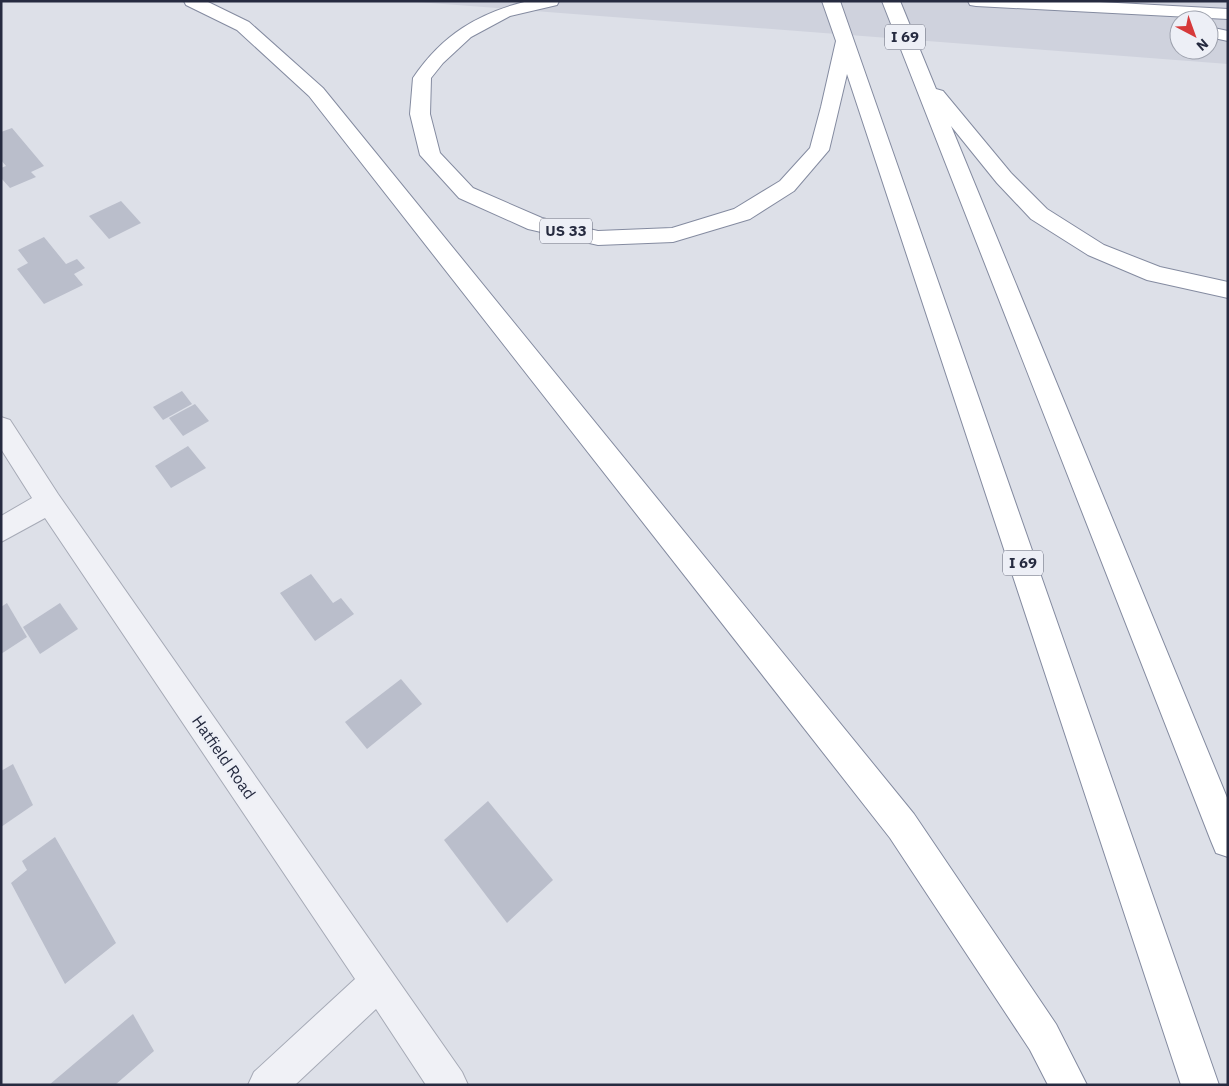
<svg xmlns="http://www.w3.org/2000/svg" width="1229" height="1086" font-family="'IBM Plex Sans',sans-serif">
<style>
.built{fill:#cfd2dd;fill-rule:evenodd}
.building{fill:#babecb}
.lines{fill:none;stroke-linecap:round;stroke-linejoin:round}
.street-casing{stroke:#a6aab6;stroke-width:2}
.highway-casing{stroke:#848ba0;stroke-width:2}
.street{fill:#f0f1f6;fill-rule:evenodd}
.highway{fill:#fff;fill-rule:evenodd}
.labels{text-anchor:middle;stroke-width:4.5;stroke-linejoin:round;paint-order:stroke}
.shield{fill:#edeff6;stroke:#626677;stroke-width:1}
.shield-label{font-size:15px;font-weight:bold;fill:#262b40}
.street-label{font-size:16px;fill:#262b40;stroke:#edeff6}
</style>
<rect width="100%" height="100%" fill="#dde0e8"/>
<path class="built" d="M404,1H1228V64ZM1179,20H1209V50H1179Z"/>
<g class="building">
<path d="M12,128L44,166L31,172L36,177L10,188L1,178V168L6,166L1,160V132Z"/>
<path d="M121,201L141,223L109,239L89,216Z"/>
<path d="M44,237L66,264L77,259L85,268L74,274L83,285L44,304L17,269L28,263L18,250Z"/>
<path d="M182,391L192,404L163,420L153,407Z"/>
<path d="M195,404L209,421L183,436L169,418Z"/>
<path d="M188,446L206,468L171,488L155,466Z"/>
<path d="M311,574L333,603L341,598L354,614L315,641L280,593Z"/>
<path d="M7,603L27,637L1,654V607Z"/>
<path d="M60,603L78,629L40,654L23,627Z"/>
<path d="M401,679L422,704L367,749L345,722Z"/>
<path d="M13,764L33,805L1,827V771Z"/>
<path d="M488,801L553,880L507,923L444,840Z"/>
<path d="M55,837L116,943L65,984L11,883L27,870L22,861Z"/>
<path d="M133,1014L154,1051L115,1085H49Z"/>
</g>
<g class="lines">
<g class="street-casing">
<path id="street" d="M1,417L10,420L58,494L462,1072L468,1085H426L376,1009L295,1085H248L254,1072L355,979L45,518L1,542V516L32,498L1,449Z"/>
</g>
<g class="highway-casing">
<g id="highway">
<path d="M184,1H206L249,22L323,88L914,814L1056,1024L1087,1085H1048L1030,1050L890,838L309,96L237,30L186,5Z"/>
<path d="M528,1H559L557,5L510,16L471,37L443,63L431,78L430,114L440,153L473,188L542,218L598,231L672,228L734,209L780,181L810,148L821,107L836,41L822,1H840L1219,1085H1181L847,74L829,150L794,191L750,219L673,242L598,245L528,229L459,198L420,155L410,114L413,78C442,35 478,13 528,1Z"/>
<path d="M882,1H900L936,89L943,91L1011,173L1047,209L1104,245L1160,267L1228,282V298L1147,280L1088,255L1031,219L997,183L951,126L1228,800V857L1216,853L1211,841Z"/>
<path d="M968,1H1081L1228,9V19L976,6L970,5Z"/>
<path d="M1209,27L1228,31V41L1209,37Z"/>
</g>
</g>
<use href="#street" class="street"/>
<use href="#highway" class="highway"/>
</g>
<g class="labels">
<g class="shield">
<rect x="885" y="24.5" width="40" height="25" rx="4"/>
<rect x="540" y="218.5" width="52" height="25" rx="4"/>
<rect x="1003" y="550.5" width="40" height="25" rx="4"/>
</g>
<g class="shield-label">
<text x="905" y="42">I 69</text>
<text x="566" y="236">US 33</text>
<text x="1023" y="568">I 69</text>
</g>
<g class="street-label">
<text transform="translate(224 757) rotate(55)" y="6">Hatfield Road</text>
</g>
</g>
<rect width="1229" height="1086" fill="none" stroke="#262b40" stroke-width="5"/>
<g transform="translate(1194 35) rotate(139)"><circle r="24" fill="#edeff6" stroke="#9da1ad"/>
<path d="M0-4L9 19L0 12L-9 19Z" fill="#d6393a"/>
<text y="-8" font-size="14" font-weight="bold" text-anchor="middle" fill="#262b40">N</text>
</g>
</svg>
